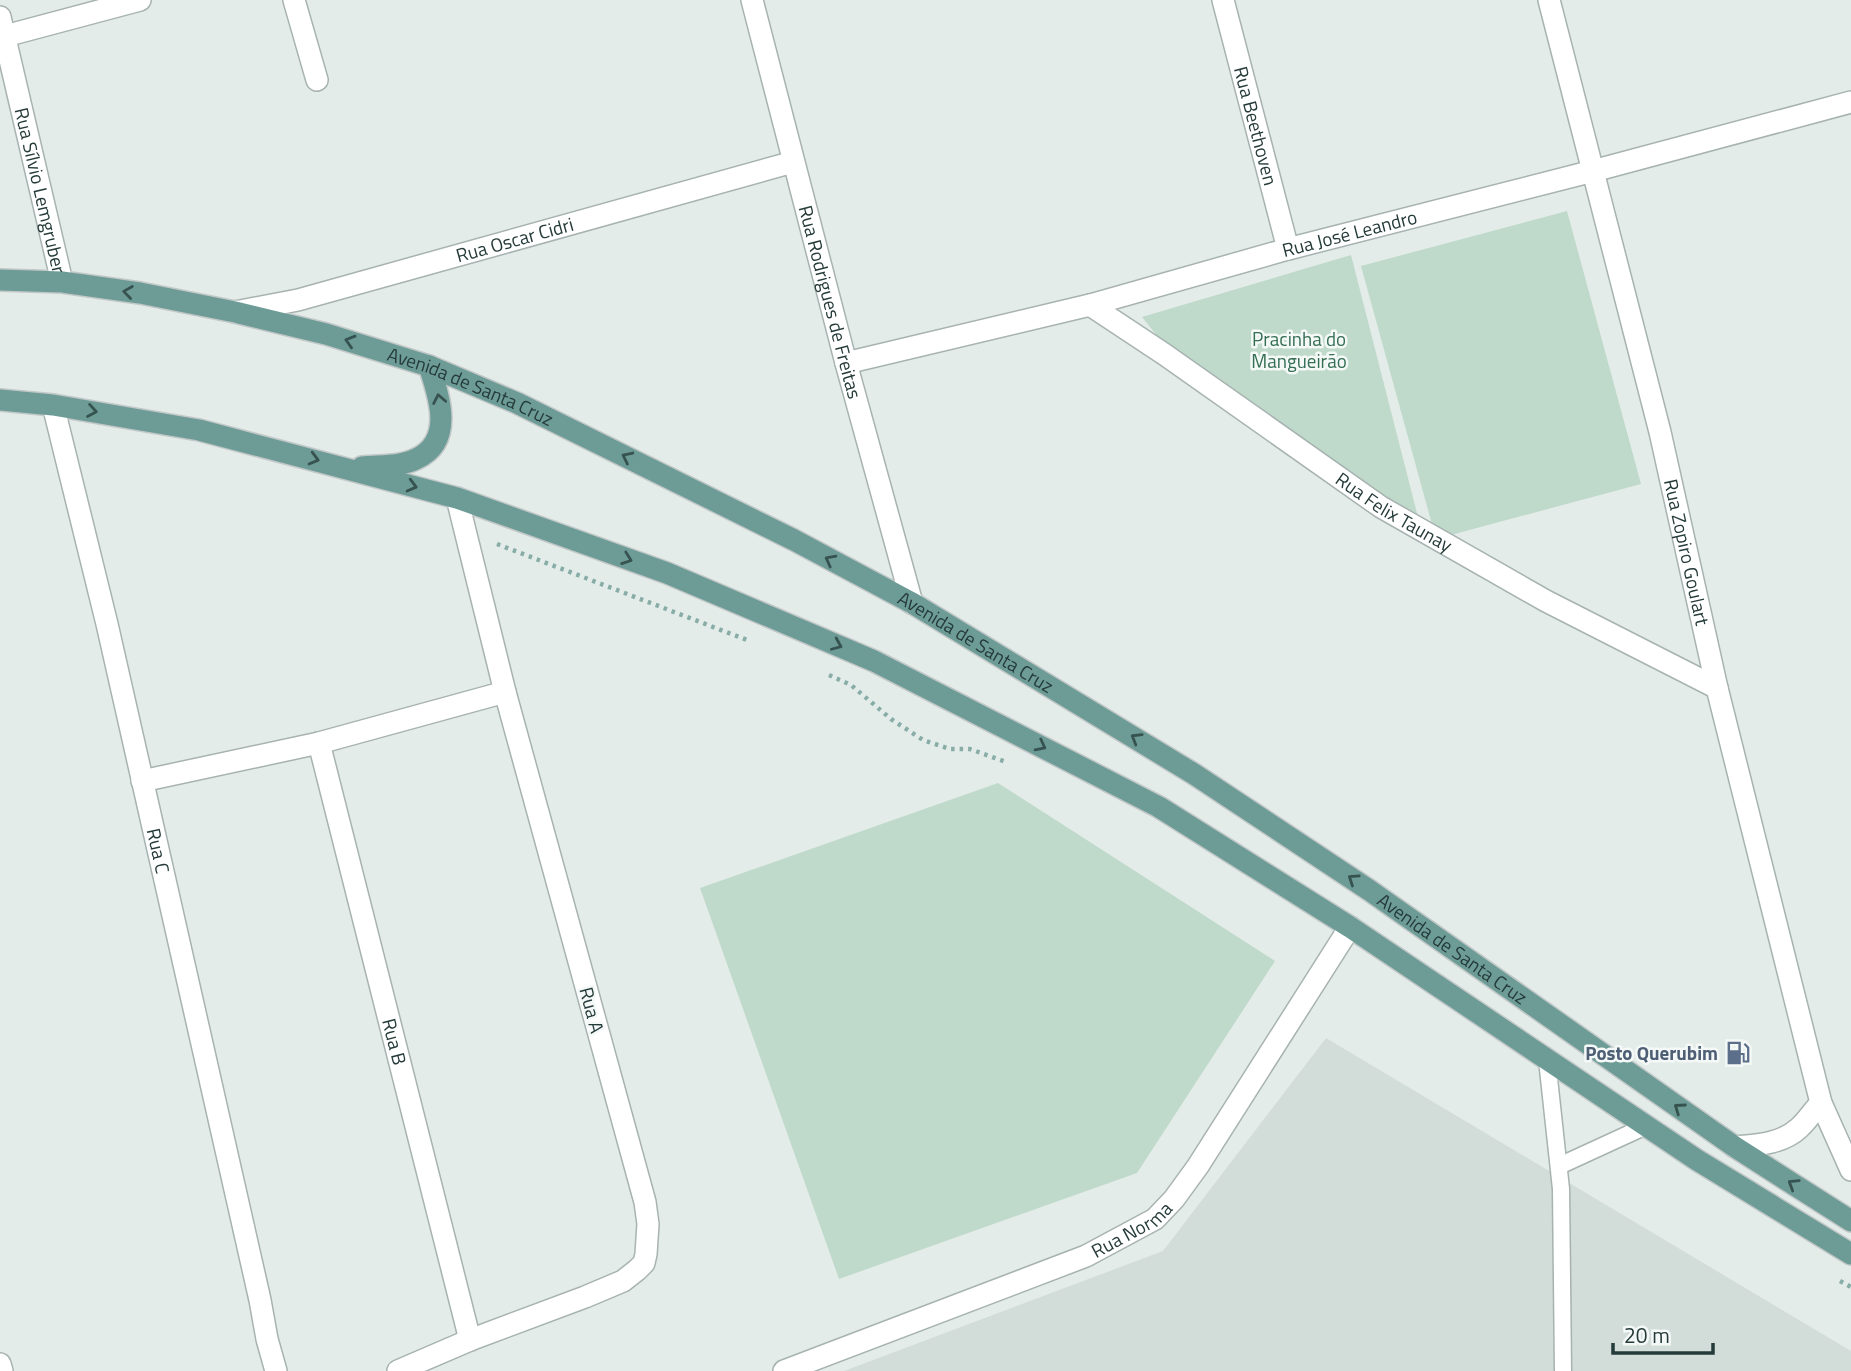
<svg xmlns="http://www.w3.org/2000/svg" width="1851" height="1371" font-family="'Titillium Web',sans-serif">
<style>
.built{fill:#d2dcd9}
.green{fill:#bfdacb}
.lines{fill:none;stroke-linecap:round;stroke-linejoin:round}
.lane-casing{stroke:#a7b3b1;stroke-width:19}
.street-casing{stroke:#a7b3b1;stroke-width:24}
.primary-casing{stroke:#c2c8c8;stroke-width:24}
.path{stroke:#88aca6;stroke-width:4.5;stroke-dasharray:3.5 5;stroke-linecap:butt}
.lane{stroke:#fff;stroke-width:16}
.street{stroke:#fff;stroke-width:21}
.primary{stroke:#6d9c97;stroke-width:21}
.oneway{stroke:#375350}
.labels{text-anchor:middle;stroke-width:5;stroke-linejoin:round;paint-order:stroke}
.street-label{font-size:19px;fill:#253b39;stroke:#f4f9f7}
.park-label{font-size:19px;fill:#346e53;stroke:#f4f9f7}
.service-label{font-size:19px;font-weight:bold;fill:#4e5e75;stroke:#f4f9f7;text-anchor:end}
</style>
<rect width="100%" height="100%" fill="#e4ece9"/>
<path class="built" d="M1326,1038L1851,1351V1371H844L1163,1251Z"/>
<g class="green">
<path d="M1567,211L1641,484L1436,539L1361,266Z"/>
<path d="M1351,255L1419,521L1170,352L1142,317Z"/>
<path d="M998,783L1275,961L1137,1173L839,1279L700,888Z"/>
</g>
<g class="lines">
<g class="lane-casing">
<g id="lane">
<path d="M1547,1060L1561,1189L1563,1371"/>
<path d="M1559,1166L1646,1126"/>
</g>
</g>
<g class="street-casing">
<g id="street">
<path d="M294,0L317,80"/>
<path id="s1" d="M752,0L846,363L912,603"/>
<path id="s2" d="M1223,0L1288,249"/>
<path id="s3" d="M1549,0L1660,432L1717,688L1821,1103L1851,1170"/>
<path id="s4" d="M0,17L62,282"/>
<path d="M5,36L140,0"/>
<path id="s5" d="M1090,305L1164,354L1381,507L1546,601L1717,688"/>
<path id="s6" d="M235,312L298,300L793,162"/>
<path id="s7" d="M846,363L1090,305L1288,249L1593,171L1851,102"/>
<path id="s8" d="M53,405L107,624L260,1300L267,1339L276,1371"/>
<path id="s9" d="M319,743L470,1340"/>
<path d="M142,781L319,743L505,692"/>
<path d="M1735,1147C1756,1145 1782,1144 1799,1128C1807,1121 1813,1111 1821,1103"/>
<path d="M0,1364L2,1371"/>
<path d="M398,1371L470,1340L585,1297L623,1281L637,1270L644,1263L646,1254L648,1224L645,1202L505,692L457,498"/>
<path id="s10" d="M784,1371L1086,1256L1155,1219L1174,1199L1198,1166L1350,927"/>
</g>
</g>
<g class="primary-casing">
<g id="primary">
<path id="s11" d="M0,280L62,282L140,293L235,312L326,334L429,366L517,403L794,540L912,603L1194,774L1369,890L1735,1147L1851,1221"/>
<path d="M0,400L53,405L199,430L457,498L667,573L874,661L1159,807L1350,927L1697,1160L1851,1254"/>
<path d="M362,467C380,465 400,467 416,459C455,441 439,396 429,366"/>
</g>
</g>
<g class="path">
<path d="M497,544L747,640"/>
<path d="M829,675L851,685L891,719L923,740L950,749H970L1006,762"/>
<path d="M1840,1281L1851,1287"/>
</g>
<use href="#lane" class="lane"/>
<use href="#street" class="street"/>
<use href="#primary" class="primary"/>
</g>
<defs><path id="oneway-chevron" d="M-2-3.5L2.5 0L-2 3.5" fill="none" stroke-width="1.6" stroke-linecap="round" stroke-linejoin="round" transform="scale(1.75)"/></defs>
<g class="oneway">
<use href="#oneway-chevron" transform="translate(128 292) rotate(-172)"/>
<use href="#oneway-chevron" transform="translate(350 341) rotate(-163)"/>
<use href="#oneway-chevron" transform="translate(439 399) rotate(-101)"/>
<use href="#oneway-chevron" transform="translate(92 411) rotate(10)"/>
<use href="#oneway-chevron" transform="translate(627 457) rotate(-154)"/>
<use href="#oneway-chevron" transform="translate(314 459) rotate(15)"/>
<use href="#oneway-chevron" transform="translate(412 486) rotate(15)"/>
<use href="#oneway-chevron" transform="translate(627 559) rotate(20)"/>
<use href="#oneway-chevron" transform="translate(830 560) rotate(-152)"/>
<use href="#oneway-chevron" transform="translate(837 645) rotate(23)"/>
<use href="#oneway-chevron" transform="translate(1136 738) rotate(-149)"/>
<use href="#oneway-chevron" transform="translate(1041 746) rotate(27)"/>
<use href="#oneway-chevron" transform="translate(1353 879) rotate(-146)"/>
<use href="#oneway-chevron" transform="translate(1679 1108) rotate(-145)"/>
<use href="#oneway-chevron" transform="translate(1793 1184) rotate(-148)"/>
</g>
<defs>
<g id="fuel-bare" transform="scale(1.89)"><path d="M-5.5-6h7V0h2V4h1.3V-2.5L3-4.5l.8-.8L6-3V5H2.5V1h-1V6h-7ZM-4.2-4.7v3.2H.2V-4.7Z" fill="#5c6f8a" stroke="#f4f9f7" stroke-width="2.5" paint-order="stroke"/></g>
</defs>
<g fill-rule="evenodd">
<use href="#fuel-bare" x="1738" y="1053"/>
</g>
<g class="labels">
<g class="street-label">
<text dy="7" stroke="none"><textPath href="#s2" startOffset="130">Rua Beethoven</textPath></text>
<text dy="7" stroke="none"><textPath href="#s4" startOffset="178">Rua Sílvio Lemgruber</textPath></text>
<text dy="7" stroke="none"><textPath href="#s7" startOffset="520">Rua José Leandro</textPath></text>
<text dy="7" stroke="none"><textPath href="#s6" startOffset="289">Rua Oscar Cidri</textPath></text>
<text dy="7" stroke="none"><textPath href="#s1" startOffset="312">Rua Rodrigues de Freitas</textPath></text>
<text dy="7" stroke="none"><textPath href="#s11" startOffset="485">Avenida de Santa Cruz</textPath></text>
<text dy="7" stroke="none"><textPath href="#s5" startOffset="368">Rua Felix Taunay</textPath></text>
<text dy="7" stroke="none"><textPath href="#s3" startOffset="569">Rua Zopiro Goulart</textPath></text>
<text dy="7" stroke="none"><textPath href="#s11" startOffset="1052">Avenida de Santa Cruz</textPath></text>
<text dy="7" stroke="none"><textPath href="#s8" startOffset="458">Rua C</textPath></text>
<text dy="7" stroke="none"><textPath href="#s11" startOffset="1619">Avenida de Santa Cruz</textPath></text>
<text transform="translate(592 1010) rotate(75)" y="7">Rua A</text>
<text dy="7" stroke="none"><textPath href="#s9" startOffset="308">Rua B</textPath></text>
<text dy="7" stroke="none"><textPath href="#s10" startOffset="376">Rua Norma</textPath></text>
</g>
<g class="park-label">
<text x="1299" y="346">Pracinha do<tspan x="1299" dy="22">Mangueirão</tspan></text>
</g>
<g class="service-label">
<text x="1718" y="1060">Posto Querubim</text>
</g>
</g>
<path d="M1613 1343v10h100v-10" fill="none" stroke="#253b39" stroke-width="3.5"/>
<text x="1624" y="1343" font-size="21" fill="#253b39" stroke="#f4f9f7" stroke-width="5" paint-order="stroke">20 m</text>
</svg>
